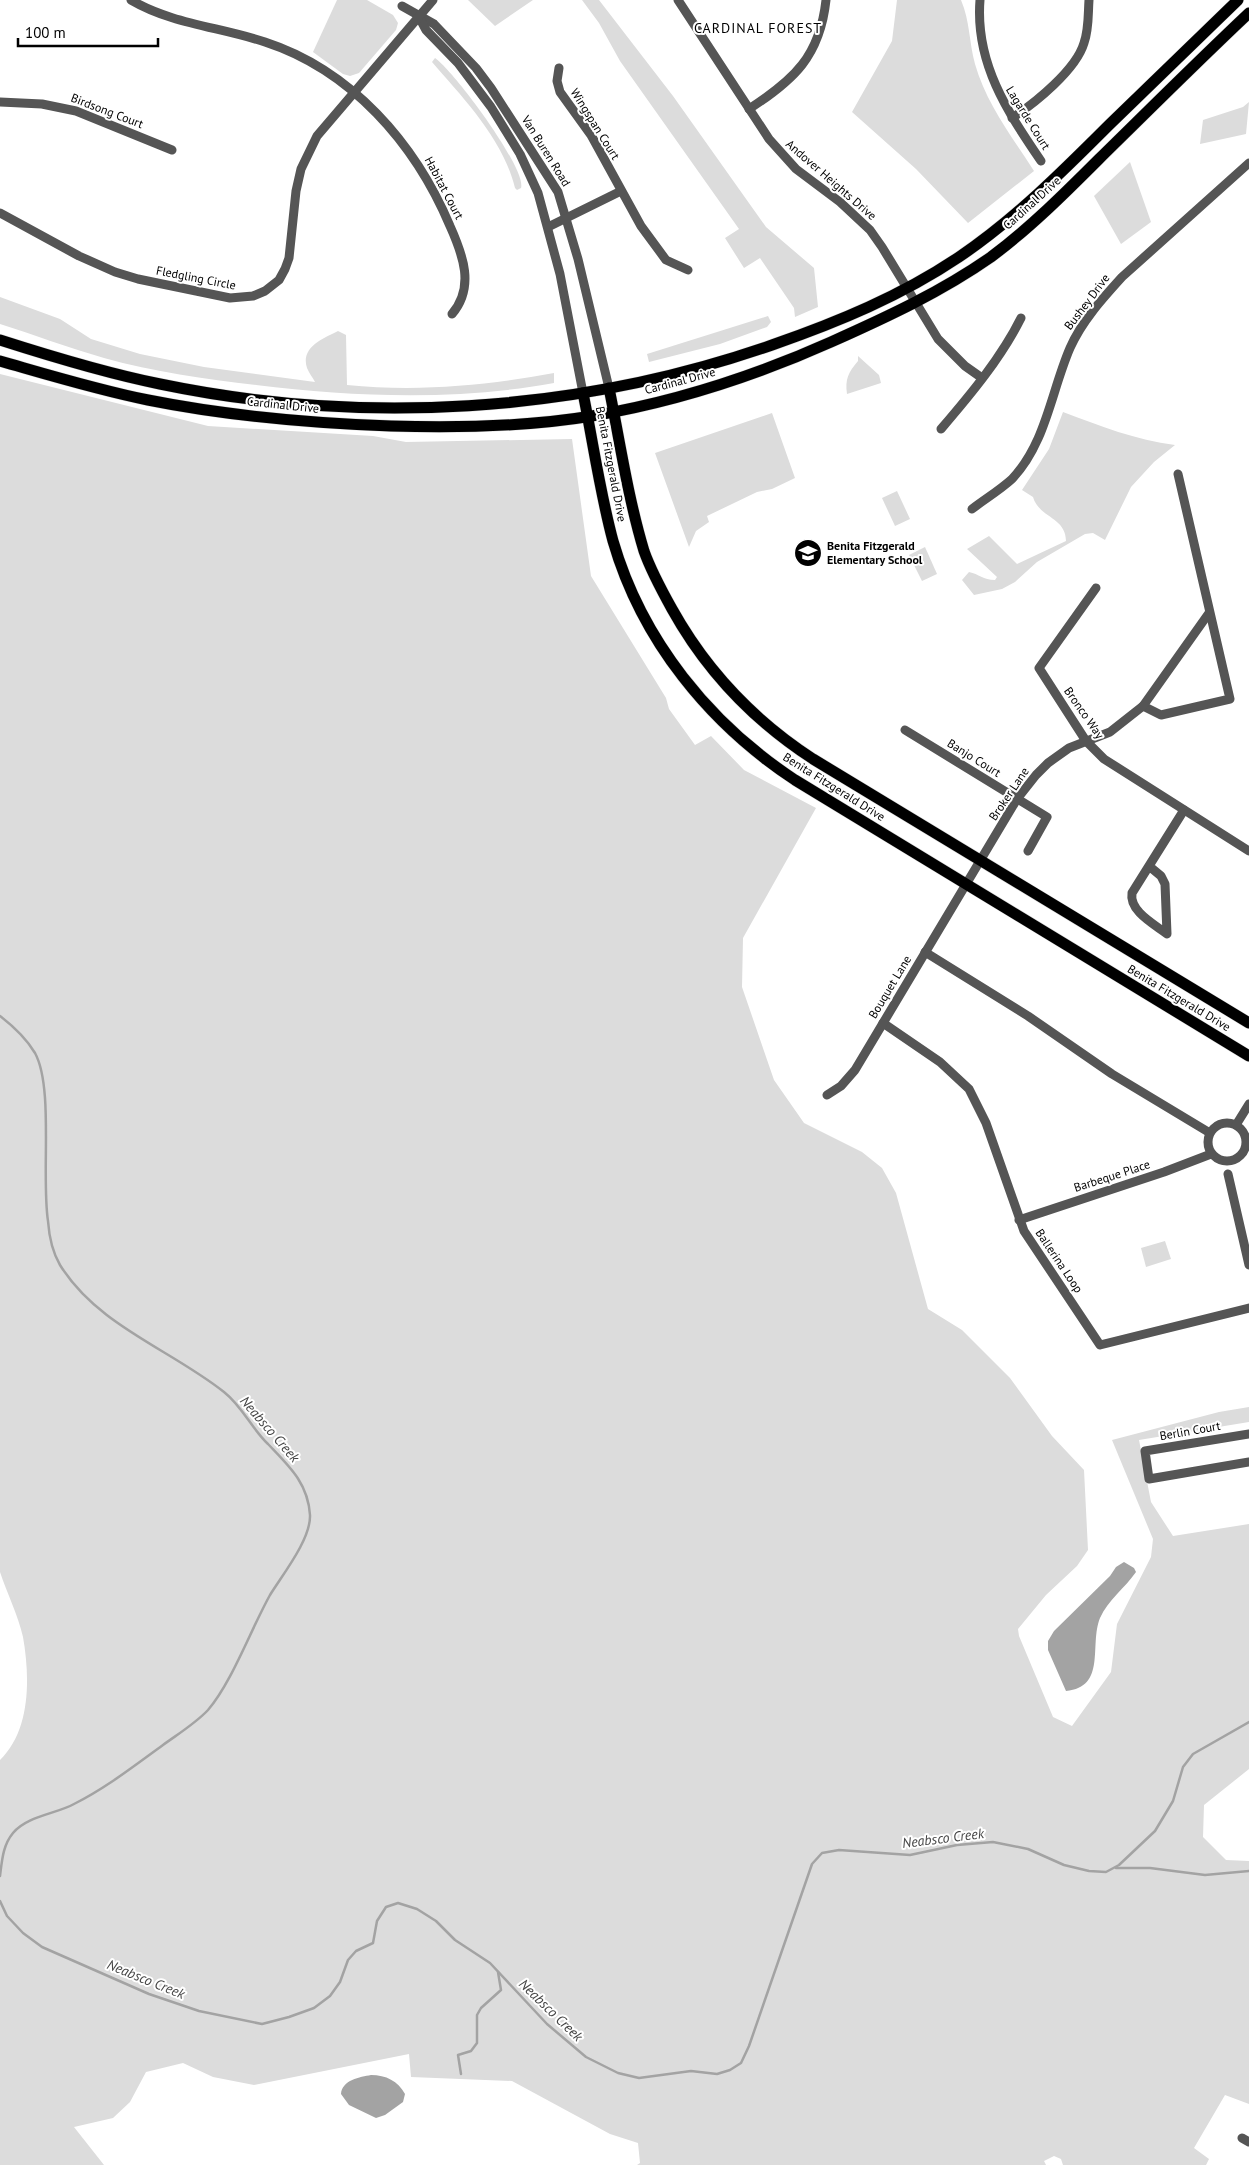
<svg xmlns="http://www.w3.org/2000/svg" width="1249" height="2165" font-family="'PT Sans',sans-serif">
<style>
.green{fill:#dcdcdc}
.water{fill:#a3a3a3}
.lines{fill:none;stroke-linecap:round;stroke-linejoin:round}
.stream{stroke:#a3a3a3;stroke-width:2.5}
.major-casing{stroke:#dbdbdb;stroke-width:12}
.minor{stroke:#555;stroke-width:9}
.major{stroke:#000;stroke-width:11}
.labels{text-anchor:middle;stroke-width:4;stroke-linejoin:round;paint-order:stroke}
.street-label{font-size:12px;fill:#000;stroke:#fff}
.poi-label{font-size:12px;font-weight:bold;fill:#000;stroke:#fff;text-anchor:start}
.neighbourhood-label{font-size:14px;letter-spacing:1px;fill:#000;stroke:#fff}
.water-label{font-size:14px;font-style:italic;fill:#444;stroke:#fff}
</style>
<rect width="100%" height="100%" fill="#fff"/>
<g class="green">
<path d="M337,0H367L393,15L398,23L396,30L359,73L350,76L343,74L313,52Z"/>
<path d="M468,0H533L495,26Z"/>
<path d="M582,0H599L673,96L766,227L814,268L818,307L795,317L794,308L760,258L744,268L725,238L739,229L620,61L599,23Z"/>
<path d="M897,0H961C970,21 969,42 975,64C986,103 1012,137 1034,171L968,223L916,169L852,112L892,41Z"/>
<path d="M435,58C454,71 527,169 521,188L517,190L515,188C503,139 464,99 432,62Z"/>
<path d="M1249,102L1246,134L1200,144L1203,120L1243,107Z"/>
<path d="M1130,162L1151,222L1121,244L1094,196Z"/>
<path d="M0,297L60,319L91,339L140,354L204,367L315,382C313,378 309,373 307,368C300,347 324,338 338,331L346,335L347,385C416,392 486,386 554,373V383C456,401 355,397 256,385C205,379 154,372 104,358C69,348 35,335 0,324Z"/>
<path d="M768,316L771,322L767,327L720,344L649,362L647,354Z"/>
<path d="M858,356L879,375L881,383L847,394C845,379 848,373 858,361Z"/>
<path d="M0,374L208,426L373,436L406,442L572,439L591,576L666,698L669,709L695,745L711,736L744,770L816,808L743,938L742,987L774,1080L804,1123L862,1152L882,1168L896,1193L928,1309L962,1330L1010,1378L1052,1436L1084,1470L1088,1550L1077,1566L1046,1595L1018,1629L1019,1636L1053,1717L1072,1726L1111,1672L1117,1624L1151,1557L1153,1539L1112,1440L1219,1412L1249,1407V1422L1139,1440L1151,1502L1173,1536L1249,1524V1769L1204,1805L1203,1837L1226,1860L1249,1861V2104L1225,2095L1194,2148L1209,2159L1206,2165H1063L1061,2159L1054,2156L1044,2161L1046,2165H637L640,2163L638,2143L610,2134L512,2081L411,2077L409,2054L254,2085L213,2077L183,2063L146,2072L130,2102L113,2118L74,2127L104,2165H0V1760C31,1730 30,1677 23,1637C18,1615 7,1593 0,1572Z"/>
<path d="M1063,412C1100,426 1136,440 1175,445L1154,462L1131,487L1105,540L1093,533L1085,534L1037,562L1015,582L1002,589L974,595L962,580L969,572C979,574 983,580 995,580L997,577L967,549L989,536L1017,564L1066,541C1066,517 1039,518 1033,497L1022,490L1049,449Z"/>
<path d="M772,413L795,478L772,489L757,492L707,516L709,522L696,531L689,547L655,453Z"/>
<path d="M897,491L910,519L895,526L882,498Z"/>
<path d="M925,547L937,574L922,581L909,555Z"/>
<path d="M1165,1241L1171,1259L1146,1267L1141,1248Z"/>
</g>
<g class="water">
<path d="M1124,1562L1134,1568L1136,1572C1125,1588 1108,1600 1100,1618C1089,1645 1107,1687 1066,1691L1048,1650V1641L1054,1631L1110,1576L1116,1567Z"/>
<path d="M371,2075C386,2075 398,2081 405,2094L403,2102L385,2115L376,2118L349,2105L341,2094C342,2080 360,2077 371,2075Z"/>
</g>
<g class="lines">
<g class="stream">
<path d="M0,1016C13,1026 26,1038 35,1053C54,1088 41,1176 48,1221C49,1235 53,1253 60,1265C98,1326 170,1349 224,1392C242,1406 252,1429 268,1444C289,1466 308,1483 310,1515C311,1539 283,1574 270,1595C251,1629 232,1682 208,1710C196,1723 178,1734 163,1745C134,1766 106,1788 74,1804C56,1814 27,1816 13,1833C3,1845 2,1860 0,1876"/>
<path d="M1116,1868H1150L1205,1875L1249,1871"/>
<path d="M0,1901L7,1916L23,1933L42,1947L149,1994L199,2011L262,2024L289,2017L314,2008L330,1996L340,1982L348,1960L356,1951L373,1943L377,1921L386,1907L398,1903L417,1909L436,1921L455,1940L490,1963L547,2024L586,2057L618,2073L639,2078L691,2071L717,2074L730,2070L741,2063L749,2046L812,1864L822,1853L839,1850L910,1855L957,1845L993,1842L1028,1849L1064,1865L1089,1871L1106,1872L1119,1865L1155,1831L1173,1801L1183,1767L1193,1754L1249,1722"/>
<path d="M461,2074L458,2055L471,2051L477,2043V2015L481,2008L501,1990L498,1972"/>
</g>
<g class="major-casing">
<g id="major">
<path d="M0,340C53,357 105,373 160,384C362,426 577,413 772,345C838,322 901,296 959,257C1015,219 1062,172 1109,125C1152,83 1195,42 1238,0"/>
<path d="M0,361C49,375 98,390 148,400C228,416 309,423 391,426C457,428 526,427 592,416C675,402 755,376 831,342C887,317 941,292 991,257C1030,228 1065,193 1099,159C1149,110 1198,61 1249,13"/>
<path d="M609,388C620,442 628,498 644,551C651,571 662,591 672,609C707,672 753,720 813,759L1249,1023"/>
<path d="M583,393C593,442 600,493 613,541C642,641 710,724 795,780L1249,1056"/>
</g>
</g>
<g class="minor">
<path d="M131,0C172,24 220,27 265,42C351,70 415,143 450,226C463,255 475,287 452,314"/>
<path d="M678,0L769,139L796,169L840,202L870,230L882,247L938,339L965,366L982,378"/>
<path d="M980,0C975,63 1007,111 1041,161"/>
<path d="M402,6L434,24L476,68L491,88L558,192L578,259L609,388"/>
<path d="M419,17L426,30L458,63L491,107L520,154L538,193L560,274L583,393"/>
<path d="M559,68L557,81L560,92L591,135L641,226L666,260L688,270"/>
<path d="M0,102L42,104L76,111L172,150"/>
<path d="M749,109C794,80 820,56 826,0"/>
<path d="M1012,118C1035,103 1076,70 1084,43C1089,29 1088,14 1089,0"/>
<path d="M0,213L79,256L115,272L138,279L230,298L253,296L265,291L279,280L285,269L289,258L296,191L301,169L317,136L433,0"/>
<path d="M548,227L621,191"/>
<path d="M941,429C971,394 1001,358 1021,318"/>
<path d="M972,509C985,499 1000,490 1012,479C1046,443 1051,392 1070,348C1082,321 1102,299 1122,277L1249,163"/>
<path d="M1096,588L1039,668L1086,741L1104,759L1249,851"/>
<path d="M1143,706L1161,715L1230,699L1178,474"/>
<path d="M905,730L1047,817L1028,851"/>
<path d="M1149,866L1161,876L1165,884L1167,934C1154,924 1129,911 1132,893L1184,810"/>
<path d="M925,952L1028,1016L1112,1074L1210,1133"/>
<path d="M883,1023L940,1062L969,1089L986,1123L1024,1231L1100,1345L1249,1308"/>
<path d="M827,1095L841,1086L855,1070L1017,799L1036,775L1048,763L1069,748L1110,732L1143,706L1209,613"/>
<circle cx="1227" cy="1142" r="19"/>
<path d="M1236,1125L1249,1104"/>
<path d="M1228,1174L1249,1265"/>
<path d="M1019,1220L1164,1172L1211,1154"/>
<path d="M1249,1434L1145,1451L1149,1479L1249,1462"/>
<path d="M1242,2138L1249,2142"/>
</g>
<use href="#major" class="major"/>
</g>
<defs>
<g id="school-disc" transform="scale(1.4375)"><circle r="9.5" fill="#000" stroke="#fff"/><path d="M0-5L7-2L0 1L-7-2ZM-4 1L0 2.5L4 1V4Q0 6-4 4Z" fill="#fff"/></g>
</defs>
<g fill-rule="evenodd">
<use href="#school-disc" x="808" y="553"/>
</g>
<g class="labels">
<g class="street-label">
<text transform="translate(107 111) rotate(21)" y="4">Birdsong Court</text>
<text transform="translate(1028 118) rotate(58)" y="4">Lagarde Court</text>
<text transform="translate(595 124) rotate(58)" y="4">Wingspan Court</text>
<text transform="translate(546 151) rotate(58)" y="4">Van Buren Road</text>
<text transform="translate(831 180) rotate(41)" y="4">Andover Heights Drive</text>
<text transform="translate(444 188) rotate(62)" y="4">Habitat Court</text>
<text transform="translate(1032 203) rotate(-42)" y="4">Cardinal Drive</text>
<text transform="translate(196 278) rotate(11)" y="4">Fledgling Circle</text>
<text transform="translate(1087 302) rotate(-53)" y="4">Bushey Drive</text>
<text transform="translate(680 381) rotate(-15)" y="4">Cardinal Drive</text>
<text transform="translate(283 405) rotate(6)" y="4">Cardinal Drive</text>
<text transform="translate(611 464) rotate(79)" y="4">Benita Fitzgerald Drive</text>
<text transform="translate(1084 713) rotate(55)" y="4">Bronco Way</text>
<text transform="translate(974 758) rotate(32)" y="4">Banjo Court</text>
<text transform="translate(834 787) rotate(32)" y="4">Benita Fitzgerald Drive</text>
<text transform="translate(1009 794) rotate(-56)" y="4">Broker Lane</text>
<text transform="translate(890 987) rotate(-59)" y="4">Bouquet Lane</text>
<text transform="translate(1179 998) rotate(31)" y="4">Benita Fitzgerald Drive</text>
<text transform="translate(1112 1176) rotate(-18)" y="4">Barbeque Place</text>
<text transform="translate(1059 1261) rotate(56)" y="4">Ballerina Loop</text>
<text transform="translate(1190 1431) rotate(-10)" y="4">Berlin Court</text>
</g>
<g class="poi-label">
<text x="827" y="550">Benita Fitzgerald<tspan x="827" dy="14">Elementary School</tspan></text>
</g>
<g class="neighbourhood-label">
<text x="758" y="33">CARDINAL FOREST</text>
</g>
<g class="water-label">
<text transform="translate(270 1429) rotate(49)" y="5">Neabsco Creek</text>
<text transform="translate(943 1838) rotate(-7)" y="5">Neabsco Creek</text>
<text transform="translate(146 1979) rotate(22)" y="5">Neabsco Creek</text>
<text transform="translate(551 2010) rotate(44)" y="5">Neabsco Creek</text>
</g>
</g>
<path d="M18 38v8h140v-8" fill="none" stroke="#000000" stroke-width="2.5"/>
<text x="25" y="38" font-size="15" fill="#000000" stroke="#ffffff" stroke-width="4" paint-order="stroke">100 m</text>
</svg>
